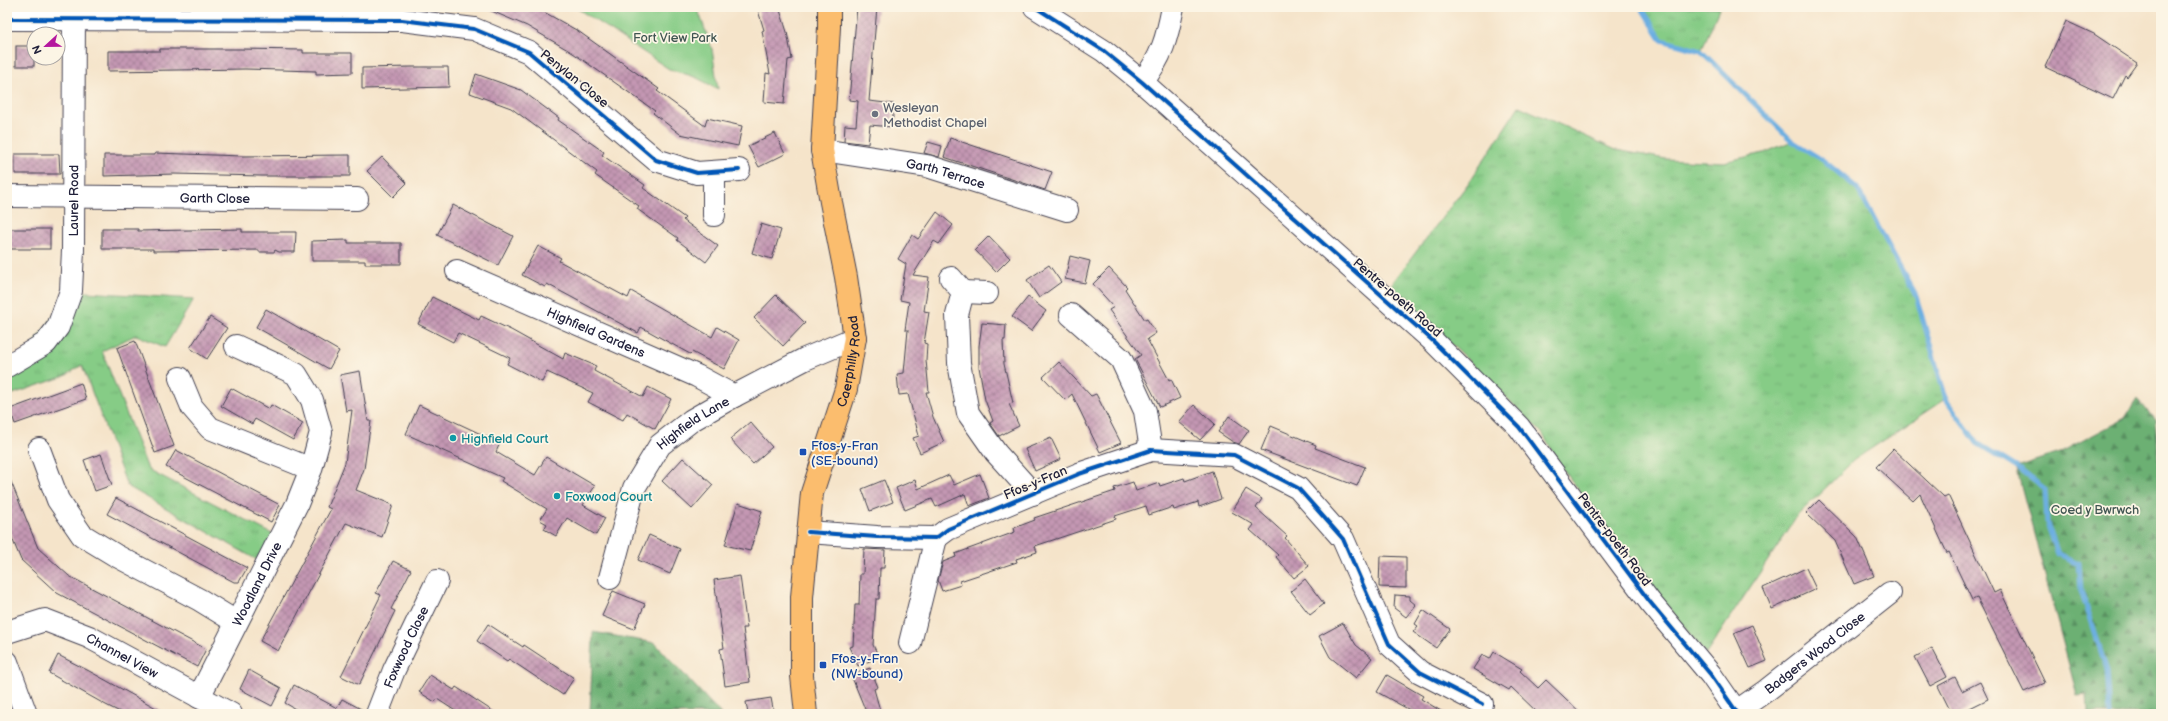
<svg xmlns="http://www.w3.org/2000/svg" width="2168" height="721" font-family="'Balsamiq Sans',sans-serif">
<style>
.grass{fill:url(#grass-tufts);stroke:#547760}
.forest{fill:url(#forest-firs);stroke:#476957}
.park{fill:#86cc86;stroke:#547760}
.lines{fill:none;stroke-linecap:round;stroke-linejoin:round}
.stream{stroke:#6cafe1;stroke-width:5}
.building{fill:url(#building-cross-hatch)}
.minor-casing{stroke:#423f50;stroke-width:24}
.major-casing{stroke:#423f50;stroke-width:24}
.minor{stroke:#fff;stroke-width:22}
.major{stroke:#fbbd6e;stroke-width:22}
.cycleway-casing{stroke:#fcf5e5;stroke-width:6}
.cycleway{stroke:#0057b8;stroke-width:4}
.worship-dot{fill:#6b7280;stroke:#fcf5e5;stroke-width:1.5}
.culture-dot{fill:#0f9aa8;stroke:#fcf5e5;stroke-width:1.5}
.transit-dot{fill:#1a4fb4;stroke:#fcf5e5;stroke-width:1.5}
.labels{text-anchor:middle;stroke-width:3.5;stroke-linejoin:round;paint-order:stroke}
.park-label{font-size:13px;fill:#405552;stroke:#fcf5e5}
.street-label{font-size:13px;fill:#22223b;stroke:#fcf5e5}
.worship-label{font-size:13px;fill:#5b616d;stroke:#fcf5e5;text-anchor:start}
.culture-label{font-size:13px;fill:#0d838f;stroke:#fcf5e5;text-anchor:start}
.transit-label{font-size:13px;fill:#164399;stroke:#fcf5e5;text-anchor:start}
</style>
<defs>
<pattern id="grass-tufts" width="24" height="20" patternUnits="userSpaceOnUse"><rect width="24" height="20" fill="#86cc86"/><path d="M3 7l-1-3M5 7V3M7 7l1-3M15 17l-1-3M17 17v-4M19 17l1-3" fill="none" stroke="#73af75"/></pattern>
<pattern id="forest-firs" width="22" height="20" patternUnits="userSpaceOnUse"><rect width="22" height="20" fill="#6cb073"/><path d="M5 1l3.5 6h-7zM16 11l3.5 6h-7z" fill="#588f60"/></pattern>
<pattern id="building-cross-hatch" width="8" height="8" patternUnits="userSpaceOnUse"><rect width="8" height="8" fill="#c497b3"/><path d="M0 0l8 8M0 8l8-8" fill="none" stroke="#9f7b93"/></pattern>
</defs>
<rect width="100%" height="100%" fill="#fcf5e5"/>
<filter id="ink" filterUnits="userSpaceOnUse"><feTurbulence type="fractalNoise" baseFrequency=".025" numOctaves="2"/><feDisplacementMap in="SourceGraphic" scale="8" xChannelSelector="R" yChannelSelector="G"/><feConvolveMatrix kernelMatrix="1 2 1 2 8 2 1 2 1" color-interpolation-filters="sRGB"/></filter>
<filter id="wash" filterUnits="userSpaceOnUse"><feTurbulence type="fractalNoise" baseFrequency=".012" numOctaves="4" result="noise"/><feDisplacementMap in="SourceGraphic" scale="16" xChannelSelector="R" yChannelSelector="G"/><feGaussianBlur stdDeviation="0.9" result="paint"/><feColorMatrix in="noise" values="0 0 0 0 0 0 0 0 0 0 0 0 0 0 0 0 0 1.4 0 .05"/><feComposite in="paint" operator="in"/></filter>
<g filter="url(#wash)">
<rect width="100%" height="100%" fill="#f5e4ca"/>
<g class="grass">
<path d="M1641,7H1720L1701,51L1662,40Z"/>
<path d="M1519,106L1616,150L1666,159L1723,162L1764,153L1792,141L1824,161L1857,188L1916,296L1946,399L1854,460L1798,515L1706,654L1639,571L1563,469L1542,433L1493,384L1390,286L1470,181Z"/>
<path d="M71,291L194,299L165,347L136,335L102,351L148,469L280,538L266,565L127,486L82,365L65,376L7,396V366L24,357Z"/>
</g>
<g class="forest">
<path d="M2137,399L2155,419L2159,460L2161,466V714H2088L2087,694L2077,695L2016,467L2059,453L2125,418Z"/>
<path d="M593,632L655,643L721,714H590Z"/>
</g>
<path class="park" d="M575,7H697L712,49L718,89L695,77L669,69Z"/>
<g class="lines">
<path class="stream" d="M1641,7L1662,40L1701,51L1792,141L1824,161L1857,188L1916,296L1946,399L1977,443L2016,467L2045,489L2047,523L2058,554L2079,563L2081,590L2107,670L2110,714"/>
</g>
<g id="blocks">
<g class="building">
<path d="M482,7H535L578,31L659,89L657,91L705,126L707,118L742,126L738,146L680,134L653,113L655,111L573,53L527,26Z"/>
<path d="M757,7H779L787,32L792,59L788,60L784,104L764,102L766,73L770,74L762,31L764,30Z"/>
<path d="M857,7H877L869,101L894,104L892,127L870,125L868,144L844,141L845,125L856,126L858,101L849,100Z"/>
<path d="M2066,21L2094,34L2137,63L2127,77L2125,75L2113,99L2045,67Z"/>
<rect x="16" y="46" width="18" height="20"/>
<path d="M160,49H240L303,50V53H352V73L316,74V71L245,69L108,71V51H160Z"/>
<path d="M412,67H448L449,87L362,89V68Z"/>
<path d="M476,74L521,90L559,118L558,120L604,152L602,155L645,185L643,188L685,218L683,220L718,246L706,262L677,240L678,238L637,209L639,206L595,175L597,172L511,108L470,93Z"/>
<path d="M775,133L785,154L759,167L748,146Z"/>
<path d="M950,138L1052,172L1045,190L944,157Z"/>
<path d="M928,142L942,146L939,157L924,153Z"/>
<path d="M155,153L242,156L350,155V176H262L174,174L104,176V155H155Z"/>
<path d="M15,154H59L60,174H15Z"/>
<path d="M382,157L407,183L393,197L367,171Z"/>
<path d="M453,205L513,236L498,265L437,235Z"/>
<path d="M937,212L953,225L939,244L934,241L913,275L929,277L924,311L929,312L924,343L927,344L926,360L929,392H926L933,417L944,442L920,453L913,438L919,436L908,394L899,395L897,374L904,373L908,330H905L909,302L900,300L906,264L898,259L912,235L918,239Z"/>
<path d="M761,224L781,230L772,259L752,253Z"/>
<rect x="7" y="229" width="43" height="20"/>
<path d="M102,229H138V231L242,229V232H296L295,252H279L275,250L274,252H259V250L153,251V249H102Z"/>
<path d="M989,236L1010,258L996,272L975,250Z"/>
<path d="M348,240V243H401V264H365V261H312V241Z"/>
<path d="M538,246L561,258L559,261L628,298L631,291L712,337L717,327L739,340L724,369L692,352L690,354L641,327L638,333L547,284L545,287L522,275Z"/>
<path d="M1070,256L1090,261L1085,283L1065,279Z"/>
<path d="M1049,265L1061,282L1039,298L1027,280Z"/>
<path d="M1109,268L1127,287L1125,289L1145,320L1147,319L1156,333L1147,339L1169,380L1171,379L1180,398L1160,407L1135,359L1141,355L1109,310L1114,307L1093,284Z"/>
<path d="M776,295L805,323L783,346L754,318Z"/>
<path d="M432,297L479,320L481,316L511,330L563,359L565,353L596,366L594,371L643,397L648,387L671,399L655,429L627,413L623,420L588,402L593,393L547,372L542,382L507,364L510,358L458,333L453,342L418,324Z"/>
<path d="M1028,297L1046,311L1031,331L1012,317Z"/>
<path d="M266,309L339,351L329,369L256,327Z"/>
<path d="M210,317L227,328L207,359L190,348Z"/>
<path d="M982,323L1006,325L1005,340H1003L1004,364L1013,403L1009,404L1019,426L999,436L990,423L993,421L985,400L979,367V346Z"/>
<path d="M135,341L174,446L155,453L117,348Z"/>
<path d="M1059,362L1091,396L1096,394L1121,443L1100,452L1072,394L1065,400L1043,377Z"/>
<path d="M360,371L368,421H371L364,469L356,490L393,505L382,537L346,523L278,651L260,641L331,509L327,507L345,463L352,410L346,411L340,375Z"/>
<path d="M81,383L86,399L15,424L10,409Z"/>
<path d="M231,388L269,409L271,405L303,423L293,440L255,419L252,424L221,406Z"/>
<path d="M419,405L500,443L496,452L535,475L546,457L595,486L583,505L605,518L596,535L567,518L556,536L544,529L547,524L540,520L547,509L501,481L503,478L406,434Z"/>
<path d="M1194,405L1215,424L1200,440L1179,422Z"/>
<path d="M1229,416L1249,430L1239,444L1233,442L1218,432Z"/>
<path d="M750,422L772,447L753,464L730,439Z"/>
<path d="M1271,426L1316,445L1315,448L1365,467L1357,486L1261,450Z"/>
<path d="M1051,438L1061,459L1035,471L1025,449Z"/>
<path d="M1893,449L1944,497L1948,495L1994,593L2000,590L2045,683L2024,692L1977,598L1972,600L1949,552L1947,553L1920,494L1913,501L1876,467Z"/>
<path d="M176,450L280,505L271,522L166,467Z"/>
<path d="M101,454L112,485L95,491L84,460Z"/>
<path d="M683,458L713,485L692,509L662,481Z"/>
<path d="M1212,471L1221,499L1199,507L1198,502L1174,510L1173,507L1149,515L1146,506L1115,516L1116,519L1035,546L1037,552L1016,559L1017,562L960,581L961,585L942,591L938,580L943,562L956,557L955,554L1015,532L1014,528L1035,520L1034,518L1115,491L1114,488L1133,482L1136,491L1159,483L1160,486L1184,478L1185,481Z"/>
<path d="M7,472L38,548L69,576L206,649L197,667L57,593L21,560L7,526Z"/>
<path d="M980,474L989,498L969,506L965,494L936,507L932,499L905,510L896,488L915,480L918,489L949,475L954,485Z"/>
<path d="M884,480L893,502L870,511L862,489Z"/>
<path d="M1246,489L1262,499L1256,508L1287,536L1285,538L1309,566L1294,578L1276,557L1278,555L1250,530L1254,525L1232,512Z"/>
<path d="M116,498L247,568L239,582H234L107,514Z"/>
<path d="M1819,500L1857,537L1874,576L1854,584L1835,541L1806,513Z"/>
<path d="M738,503L762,511L750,551L725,545Z"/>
<path d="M649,535L680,549L670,574L638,560Z"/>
<path d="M864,549L885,550L884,568H880L879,599H876L873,645L879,657L858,666L849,647L853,646L855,605H859L860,574H863Z"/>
<path d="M1380,556L1406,557V588L1379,587Z"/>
<path d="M393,561L411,570L391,609L395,611L359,685L341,676L381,595L376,593Z"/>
<path d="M1806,568L1816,589L1772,609L1763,588Z"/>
<path d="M740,576L747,628H743L750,682L725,686L720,649L724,648L714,580Z"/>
<path d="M1305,579L1324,604L1310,615L1291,591Z"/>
<path d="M613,591L645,604L634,629L602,616Z"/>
<path d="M1395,595L1410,596V600L1416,605L1406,617L1394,608Z"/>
<path d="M1423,610L1450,629L1436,648L1413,632L1418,626L1415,624Z"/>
<path d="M1343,623L1356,645L1372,658L1356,678L1330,657L1319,636Z"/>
<path d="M488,624L523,647L524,645L574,678L563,695L509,659L507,661L477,641Z"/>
<path d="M1752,625L1767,661L1750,668L1734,633Z"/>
<path d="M1932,648L1947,677L1930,686L1915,657Z"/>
<path d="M1494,652L1522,669L1520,671L1538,688L1546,680L1582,714H1539L1511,687L1509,690L1473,669L1482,655L1490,659Z"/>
<path d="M58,655L89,671L167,714H124L106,705L49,673Z"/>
<path d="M870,668L878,687L874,689L881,714H867L851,675Z"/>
<path d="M249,670L281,688L272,706L240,689Z"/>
<path d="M430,675L454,690L456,687L497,714H460L437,699L435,702L419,692Z"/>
<path d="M1387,675L1423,696L1421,699L1446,714H1417L1377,692Z"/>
<path d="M1955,677L1962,691L1980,682L1988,699L1958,714H1952L1938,686Z"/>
<path d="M294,685L337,708L342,699L365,711V714H304L285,703Z"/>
<path d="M771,698L774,714H748L746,702Z"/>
</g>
</g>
</g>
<g filter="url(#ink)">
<use href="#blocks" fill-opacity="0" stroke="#423f50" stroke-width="1"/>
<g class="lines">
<g class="minor-casing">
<g id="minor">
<path d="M1035,7L1104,51L1142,82L1433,341L1519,427L1650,602L1711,675L1738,714"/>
<path d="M7,19L402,20L474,29L529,52L656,160L697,173L739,170"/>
<path d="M1142,82C1162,57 1167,38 1173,7"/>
<path id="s1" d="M822,150L927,166L1067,210"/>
<path id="s2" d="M7,196L357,199"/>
<path d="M714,215V172"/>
<path id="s3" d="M457,271L697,376L734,396"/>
<path d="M951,278L963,292L987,293"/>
<path d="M963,292L957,315L959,363L968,413L996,453L1033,494"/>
<path d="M1071,315L1121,359L1145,411L1151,450"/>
<path id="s4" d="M7,366L46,343L58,327L71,291L73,250L74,7"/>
<path d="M180,378L192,407L210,428L311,469"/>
<path d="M39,449L58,500L82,535L115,555L200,600L236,622"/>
<path d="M808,532L877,537L936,538L948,529L1079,474L1151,450L1234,455L1298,488L1343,539L1389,644L1420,672L1482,704"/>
<path id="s5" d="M610,578L634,488L660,445L692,420L734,396L805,359L855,338"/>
<path id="s6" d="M7,632L45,620L89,637L231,714"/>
<path d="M910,643L936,538"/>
<path d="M7,662L26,714"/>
<path id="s7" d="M199,697L297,504L311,469L321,432L312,400L296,374L236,346"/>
<path id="s8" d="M1737,711L1767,690L1890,593"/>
<path id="s9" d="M377,714L394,670L437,581"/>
</g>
</g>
<g class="major-casing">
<g id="major">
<path id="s10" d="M806,714L802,676V597L812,493L846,389L855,338L846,277L831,202L822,150L829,27V7"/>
</g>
</g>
<use href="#minor" class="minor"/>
<use href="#major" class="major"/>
<g class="cycleway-casing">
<g id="cycleway">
<path d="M1035,7L1104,51L1142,82L1433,341L1519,427L1650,602L1711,675L1738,714"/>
<path d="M7,19L402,20L474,29L529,52L656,160L697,173L739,170"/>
<path d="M808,532L877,537L936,538L948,529L1079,474L1151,450L1234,455L1298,488L1343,539L1389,644L1420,672L1482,704"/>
</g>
</g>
<use href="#cycleway" class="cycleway"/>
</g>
</g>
<circle class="worship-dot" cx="875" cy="114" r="4"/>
<g class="culture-dot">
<circle cx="453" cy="438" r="4"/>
<circle cx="557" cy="496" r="4"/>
</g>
<g class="transit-dot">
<rect x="799" y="448" width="8" height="8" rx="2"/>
<rect x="819" y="661" width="8" height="8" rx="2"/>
</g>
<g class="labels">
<g class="park-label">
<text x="675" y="42">Fort View Park</text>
<text x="2095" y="514">Coed y Bwrwch</text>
</g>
<g class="street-label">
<text transform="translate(575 78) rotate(39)" y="5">Penylan Close</text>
<text dy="5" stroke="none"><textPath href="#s1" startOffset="126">Garth Terrace</textPath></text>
<text dy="5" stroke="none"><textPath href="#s2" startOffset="208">Garth Close</textPath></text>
<text dy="5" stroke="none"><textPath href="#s4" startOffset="194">Laurel Road</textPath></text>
<text transform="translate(1398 297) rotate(41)" y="5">Pentre-poeth Road</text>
<text dy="5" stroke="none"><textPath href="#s3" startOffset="152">Highfield Gardens</textPath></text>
<text dy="5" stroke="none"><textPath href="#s10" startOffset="359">Caerphilly Road</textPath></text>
<text dy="5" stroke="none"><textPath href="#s5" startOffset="183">Highfield Lane</textPath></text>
<text transform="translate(1035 482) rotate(-23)" y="5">Ffos-y-Fran</text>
<text transform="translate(1615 539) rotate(53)" y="5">Pentre-poeth Road</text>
<text dy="5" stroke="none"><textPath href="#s7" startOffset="127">Woodland Drive</textPath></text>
<text dy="5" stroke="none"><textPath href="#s9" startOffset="73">Foxwood Close</textPath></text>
<text dy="5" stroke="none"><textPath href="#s8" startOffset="97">Badgers Wood Close</textPath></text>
<text dy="5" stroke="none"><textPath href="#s6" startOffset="125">Channel View</textPath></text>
</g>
<g class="worship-label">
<text x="883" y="112">Wesleyan<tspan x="883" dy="15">Methodist Chapel</tspan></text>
</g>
<g class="culture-label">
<text x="461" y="443">Highfield Court</text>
<text x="565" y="501">Foxwood Court</text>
</g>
<g class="transit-label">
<text x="811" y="450">Ffos-y-Fran<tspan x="811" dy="15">(SE-bound)</tspan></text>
<text x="831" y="663">Ffos-y-Fran<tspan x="831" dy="15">(NW-bound)</tspan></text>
</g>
</g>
<rect width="2168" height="721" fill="none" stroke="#fcf5e5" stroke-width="24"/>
<g transform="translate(46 46) rotate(248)"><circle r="19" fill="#fcf5e5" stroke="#a5a1a1"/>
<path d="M0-3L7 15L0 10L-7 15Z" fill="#b5179e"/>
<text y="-6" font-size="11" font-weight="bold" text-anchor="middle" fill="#22223b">N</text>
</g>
</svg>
